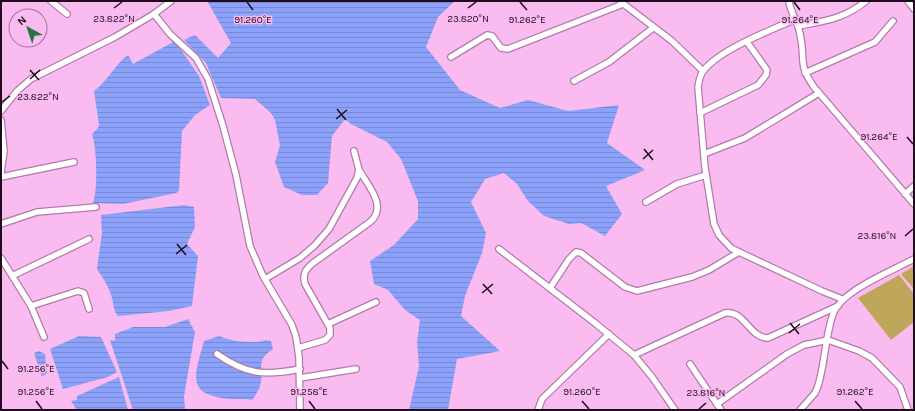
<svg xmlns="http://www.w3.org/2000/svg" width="915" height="411" font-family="Karla,sans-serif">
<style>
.green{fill:#bea65b}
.water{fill:url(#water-rules)}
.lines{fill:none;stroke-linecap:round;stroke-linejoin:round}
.street-casing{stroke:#b479ab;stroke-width:8}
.street{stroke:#fff;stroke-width:5.5}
.ticks{fill:none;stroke:#200a1e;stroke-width:1.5}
.ticks-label{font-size:10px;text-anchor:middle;fill:#200a1e;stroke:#fabbf0;stroke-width:3;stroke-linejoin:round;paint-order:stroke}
</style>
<defs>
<pattern id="water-rules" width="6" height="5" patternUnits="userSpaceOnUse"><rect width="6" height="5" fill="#8ca2fa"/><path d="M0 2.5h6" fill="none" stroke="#788ad6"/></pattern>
</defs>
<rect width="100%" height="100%" fill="#fabbf0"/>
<g class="green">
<path d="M914,266V289L901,274Z"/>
<path d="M899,275L914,294V322L891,340L858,298Z"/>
</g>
<g class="water">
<path d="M207,1H455L438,17L426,47L460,90L500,108L528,100L568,111L619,105L607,143L645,170L606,186L622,214L605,236L581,223L569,224L544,216L528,201L517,184L504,173L485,179L471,202L486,233L482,253L465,296L461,316L500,351L457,359L448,410H409L419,366L417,341L420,320L405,310L388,290L374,284L370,261L394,245L418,219V201L401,159L387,142L351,124L345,119L332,136L328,183L317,195H302L284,187L275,162L280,145L275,120L271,113L255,99L221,98L206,63L184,40L195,35L218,58L231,43Z"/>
<path d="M175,41L199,76L210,105L195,115L182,131L179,191L176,193L123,204L93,203C98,190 97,148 92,134L98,128L99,125L94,91C108,81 114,65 128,55L133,64Z"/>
<path d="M184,205L194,207L195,227L187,244L198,256L192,306L169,311L118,316C113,311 114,304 112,298C109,287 103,278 97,269L102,233L101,215Z"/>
<path d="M188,319L195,332L184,396L185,410H133L110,340L115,341V334L133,327H165Z"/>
<path d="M79,336L101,337L117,372L108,377L63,389L50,349Z"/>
<path d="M219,336C231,341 242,342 255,342C262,342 264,339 271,341L273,349C254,361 265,369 260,386C259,390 255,396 252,400C245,398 238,400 231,399C184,395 195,375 204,341Z"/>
<path d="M39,351L45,354L47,373L42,377L34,353Z"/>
<path d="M119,377L128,410H77L71,401L77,400V396Z"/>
</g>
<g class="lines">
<g class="street-casing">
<g id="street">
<path d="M51,1L67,14"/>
<path d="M789,1C790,12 798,22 800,34C806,59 797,63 814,87L914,204"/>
<path d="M908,1L914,9"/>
<path d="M621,2L672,41L703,71"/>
<path d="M154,14L170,34L196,58L208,79L223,126L236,175L250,246L263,276L292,325L296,337L299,357L300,410"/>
<path d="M796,19C771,30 721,49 704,70C700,74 699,81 698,87L705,168L714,224L719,235L731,248L739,252L822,291L842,299"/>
<path d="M798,26C825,21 844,19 866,1"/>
<path d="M451,57L487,35L492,36L501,48L508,49L623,4"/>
<path d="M805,73L875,42L893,21"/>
<path d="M574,81L609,62L653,28"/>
<path d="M1,111L17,91L31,79L115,37L154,14L171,1"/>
<path d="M700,113L758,85L766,75L767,70L747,42"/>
<path d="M1,120L4,151L1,173"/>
<path d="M704,154L745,138L819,93"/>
<path d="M1,177L74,162"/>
<path d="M905,194L914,186"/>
<path d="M646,202L677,184L706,175"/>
<path d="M1,224L37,212L96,207"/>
<path d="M499,249L595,323L634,355L652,377L675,410"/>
<path d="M1,258L31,306L78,291L84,293L89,309"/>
<path d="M14,275L89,239"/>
<path d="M265,279L300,258L315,245L329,229L357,178L359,170L354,151"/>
<path d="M550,288L569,259L576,252L581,253L625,287L637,291L692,277L709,270L739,252"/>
<path d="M31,306L44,337"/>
<path d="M328,324L376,302"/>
<path d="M298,348L325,340L330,335V328L305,284C302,274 306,269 313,263L370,222C388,207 368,185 359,170"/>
<path d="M217,354C247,375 265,376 300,369"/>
<path d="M634,355L725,313C745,310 749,338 768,338L838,306"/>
<path d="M690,364L721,410"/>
<path d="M300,378L356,369"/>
<path d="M717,404L787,354L804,345L828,340L859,351L872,358L900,387L908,410"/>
<path d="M538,410L542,399L609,334"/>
<path d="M800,410L815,393L818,386C825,363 825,337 833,314C842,290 892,271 914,259"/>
</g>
</g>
<use href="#street" class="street"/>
</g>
<path class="ticks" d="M247,2L253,10M520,2L527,10M794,2L800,10M114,8L122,2M468,8L476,2M30,70L39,80M30,79L40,70M2,102L10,96M337,109L346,120M336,119L347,110M907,137L913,144M644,149L653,160M643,159L653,150M905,236L913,229M177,244L186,255M176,254L187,245M483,284L492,294M482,293L493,284M790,323L799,334M789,333L800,324M2,361L8,369M36,401L42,409M309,401L315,409M582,401L589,409M855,401L862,409M699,409L706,403"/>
<g class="ticks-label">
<text x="114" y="22">23.822°N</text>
<text x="468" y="22">23.820°N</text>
<text x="800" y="23">91.264°E</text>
<text x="253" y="23">91.260°E</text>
<text x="527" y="23">91.262°E</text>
<text x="38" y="100">23.822°N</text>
<text x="879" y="140">91.264°E</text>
<text x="877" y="239">23.816°N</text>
<text x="36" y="372">91.256°E</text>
<text x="36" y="395">91.256°E</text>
<text x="309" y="395">91.258°E</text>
<text x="582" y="395">91.260°E</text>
<text x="855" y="395">91.262°E</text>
<text x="706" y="396">23.816°N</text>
</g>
<rect width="915" height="411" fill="none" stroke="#200a1e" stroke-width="4"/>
<g transform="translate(28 28) rotate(320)"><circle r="19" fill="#fabbf0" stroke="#a3749c"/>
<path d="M0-3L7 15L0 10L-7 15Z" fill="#287443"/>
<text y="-6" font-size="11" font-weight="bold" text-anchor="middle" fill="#200a1e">N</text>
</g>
</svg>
